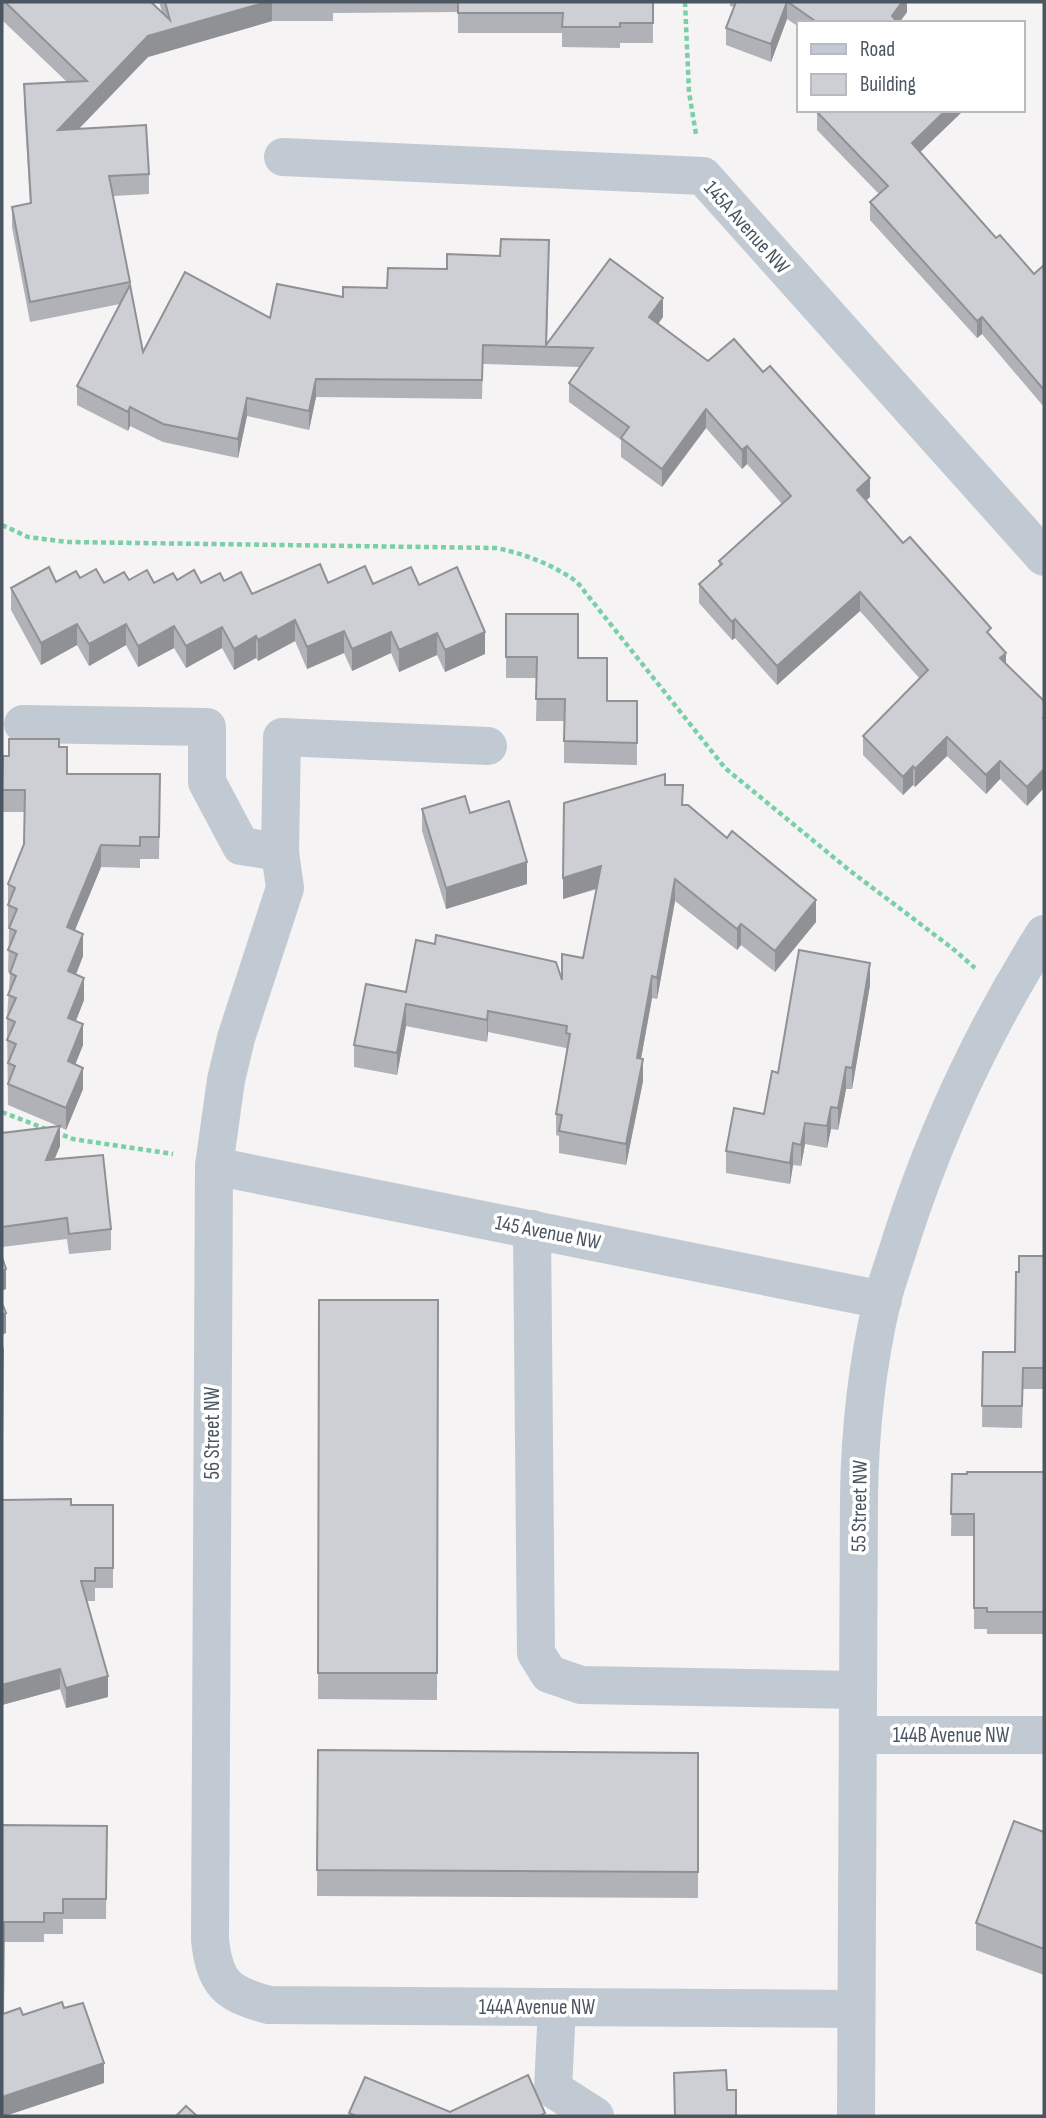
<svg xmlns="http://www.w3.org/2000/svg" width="1046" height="2118" font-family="'Sofia Sans Condensed',sans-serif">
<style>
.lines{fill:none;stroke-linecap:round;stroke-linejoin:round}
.path{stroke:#7ad0a6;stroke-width:4.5;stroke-dasharray:5 3.5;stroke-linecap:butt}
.minor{stroke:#c1cad2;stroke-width:38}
.wall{fill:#b0b2b7}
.shaded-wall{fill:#909195}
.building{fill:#cdcfd5;stroke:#909195;stroke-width:2}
.labels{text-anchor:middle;stroke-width:7;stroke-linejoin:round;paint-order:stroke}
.street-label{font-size:21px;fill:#4a5661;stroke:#fff}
</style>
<rect width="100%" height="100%" fill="#f5f3f3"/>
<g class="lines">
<g class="path">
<path d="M685,2L689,92L696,134"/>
<path d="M2,525L28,537L67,542L497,548C527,555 552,564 577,582L725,768L849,870L952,948L975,968"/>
<path d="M2,1112L46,1129"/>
<path d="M55,1132L73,1139L173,1154"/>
</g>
<g class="minor">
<path d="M283,157L703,176L1044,557"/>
<path d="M23,724L207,727V782L241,846L280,852"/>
<path d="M488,746L282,737L280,852L285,888L236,1038L226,1080L214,1166L210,1940C215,1984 227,1994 269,2005L856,2009"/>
<path d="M214,1166L883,1300"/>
<path d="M532,1229L536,1653L549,1674L581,1685L858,1690"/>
<path d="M858,1735H1044"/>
<path d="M557,2007L553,2089L595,2116"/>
<path d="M856,2116L859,1495C860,1430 867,1365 882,1301C887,1281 895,1260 901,1240C936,1131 983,1031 1044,934"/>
</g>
</g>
<g class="wall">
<path d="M3,2H151L162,12L159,2H653V43H620V48L562,47V33H458V12L333,13V21H272L148,57L79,129L149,174V194L113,196L143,352L343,297L387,288L447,269L549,259L547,344L663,317L658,324L870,497L866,501L903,543L991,636L1006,664L1044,701L1027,806L1000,779L986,794L947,756L915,787L913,785L903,795L863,755V736L920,679L860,611L777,685L735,638L732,640L699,603V584L719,566V561L782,504L747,464L742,469L706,428L662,487L621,457V440L569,402V383L580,367L483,364L482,399L316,397L309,430L247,416L238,458L163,442L130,426L128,431L77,405V386L120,304L30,322L12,227V207L30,203L24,105V84L67,82L3,21Z"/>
<path d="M730,2H907V12L899,23H799V27L787,19L771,62L726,45V28L734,7L730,6Z"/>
<path d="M819,110H964L920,152L996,238L1034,274L1044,265V407L982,334L977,338L870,220V202L879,194L817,130V112Z"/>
<path d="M80,578L104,583L129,580L154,583L177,580L201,583L224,581L252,594L328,583L419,585L485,654L445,672L437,655L399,672L391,653L352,671L344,653L307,669L295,641L258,661L256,658L234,670L222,648L186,668L174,648L138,667L126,645L89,666L77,645L41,665L11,610V588Z"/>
<path d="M506,614L578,658L607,701H637V765L564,763V721H536L537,678H506Z"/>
<path d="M59,747L67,774H160L159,859H140V868L101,867L75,930L83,956L76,975L84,1000L76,1021L83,1045L75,1064L83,1089L66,1130L60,1127V1146L54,1159L111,1229V1250L69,1254L67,1239L2,1247V1133L58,1126L8,1105L7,1018L10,972H8L9,927H8V884L24,844L25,812H2L3,756H9Z"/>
<path d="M665,785L683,805L816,922L775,972L741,945L737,950L675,901L657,999L652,998L641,1059L643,1081L626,1165L559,1153V1136L556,1135V1114L567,1055L566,1048L488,1032L487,1042L406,1026L397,1075L354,1067V1045L406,992L562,980L583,958L597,889L563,899Z"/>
<path d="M422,809L527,884L446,909L422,831Z"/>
<path d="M870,985L852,1089H846L838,1130L831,1129L827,1148L805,1144L801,1166L793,1165L790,1184L726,1173V1151L764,1114L778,1073Z"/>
<path d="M1044,1256V1389H1023L1022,1428L982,1427L983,1352H1015L1019,1272Z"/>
<path d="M319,1300H438L437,1700L318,1699Z"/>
<path d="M1044,1472V1634H987V1629H974V1536H951L952,1474Z"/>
<path d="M2,1500L71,1505H113V1588H95V1601H87L108,1697L66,1708L60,1689L2,1705Z"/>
<path d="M318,1750L698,1753V1898L317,1896Z"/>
<path d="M2,1825L107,1826L106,1919H63V1934H44V1942H4L3,2014L23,2015L64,2008L104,2083L5,2116H2Z"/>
<path d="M1044,1832V1975L976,1950V1923Z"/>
</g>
<g class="shaded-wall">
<path d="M267,2H272V21L148,57L58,150V130L148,36Z"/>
<path d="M787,2V19L771,62V44Z"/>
<path d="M902,2H907V12L899,23H892V16Z"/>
<path d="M946,110H964L912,160V143Z"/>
<path d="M663,298V317L649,336V317Z"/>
<path d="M982,317V334L977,338V321Z"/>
<path d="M316,379V397L309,430V411Z"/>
<path d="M247,398V416L238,458V439Z"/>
<path d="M130,407V426L128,431V412Z"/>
<path d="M706,409V428L662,487V469Z"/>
<path d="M747,446V464L742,469V450Z"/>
<path d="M870,478V497L857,509V490Z"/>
<path d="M860,592V611L777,685V666Z"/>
<path d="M735,619V638L732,640V622Z"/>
<path d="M295,620V641L258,661V640Z"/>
<path d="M77,624V645L41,665V643Z"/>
<path d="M126,624V645L89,666V644Z"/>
<path d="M174,626V648L138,667V646Z"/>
<path d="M222,627V648L186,668V646Z"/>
<path d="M344,631V653L307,669V647Z"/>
<path d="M391,632V653L352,671V649Z"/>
<path d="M485,632V654L445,672V650Z"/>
<path d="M437,633V655L399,672V650Z"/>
<path d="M256,636V658L234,670V649Z"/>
<path d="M1006,653V672L1000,658Z"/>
<path d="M947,737V756L915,787V769Z"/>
<path d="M1000,761V779L986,794V775Z"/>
<path d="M913,766V785L903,795V777Z"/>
<path d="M1044,769V788L1027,806V787Z"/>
<path d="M101,845V867L67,949V927Z"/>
<path d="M527,862V884L446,909V888Z"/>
<path d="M601,866V887L563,899V878Z"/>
<path d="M675,879V901L657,999V978Z"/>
<path d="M816,900V922L775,972V951Z"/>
<path d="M741,924V945L737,950V929Z"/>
<path d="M83,934V956L68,993V971Z"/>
<path d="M870,963V985L852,1089V1068Z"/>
<path d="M652,976V998L637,1080V1058Z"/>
<path d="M84,978V1000L68,1040V1018Z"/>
<path d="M406,1004V1026L397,1075V1053Z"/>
<path d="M488,1011V1032L487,1042V1020Z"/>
<path d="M83,1024V1045L68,1083V1061Z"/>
<path d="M643,1059V1081L626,1165V1144Z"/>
<path d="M846,1067V1089L838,1130V1108Z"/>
<path d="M83,1068V1089L66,1130V1108Z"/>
<path d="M831,1107V1129L827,1148V1126Z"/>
<path d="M805,1123V1144L801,1166V1145Z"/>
<path d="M60,1126V1146L46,1180V1160Z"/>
<path d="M793,1143V1165L790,1184V1163Z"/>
<path d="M6,1269V1289L2,1291V1271Z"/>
<path d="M6,1313V1333L2,1335V1314Z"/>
<path d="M60,1669V1689L2,1705V1685Z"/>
<path d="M108,1676V1697L66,1708V1688Z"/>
<path d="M104,2063V2083L5,2116H2V2097Z"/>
</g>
<g class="building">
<path d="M5,2H151L170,20L165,2H267L148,36L58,130L146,125L149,174L109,176L130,282L30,302L12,207L31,203L24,84L87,81Z"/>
<path d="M458,2H653V23H620V27H562L563,13H458Z"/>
<path d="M736,2H787L771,44L726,28Z"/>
<path d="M788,2H902L892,16L898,23H818Z"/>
<path d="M819,110H946L912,143L996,238L1000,235L1034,274L1044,265V390L982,317L977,321L870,202L888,186L817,112Z"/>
<path d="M501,239L549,240L546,345L610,259L663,298L649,317L708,361L734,339L763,372L770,366L870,478L857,490L903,543L910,537L991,628L987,632L1006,653L1000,658L1044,701V717L1043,718L1044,719V769L1027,787L1000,761L986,775L947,737L915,769L913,766L903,777L863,736L928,670L860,592L777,666L735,619L732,622L699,584L722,564L719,561L791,496L747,446L742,450L706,409L662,469L621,438L629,427L569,383L593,348L483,345L482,380L316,379L309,411L247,398L238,439L163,424L130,407L128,412L77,386L130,285L143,352L185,272L270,318L277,284L343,297V287L387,288L388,268L447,269V254L500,256Z"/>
<path d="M320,564L328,583L365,566L373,584L411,567L419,585L457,567L485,632L445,650L437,633L399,650L391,632L352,649L344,631L307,647L295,620L258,640L256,636L234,649L222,627L186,646L174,626L138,646L126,624L89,644L77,624L41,643L11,588L49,567L56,582L76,571L80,578L96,569L104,583L124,572L129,580L147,570L154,583L173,573L177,580L194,570L201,583L220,573L224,581L241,572L252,594Z"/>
<path d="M506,614H578V658H607V701H637V743L564,741L565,699H536L537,657H506Z"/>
<path d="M9,739H59V747H67V774H160L159,837H140V846L101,845L67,927L83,934L68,971L84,978L68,1018L83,1024L68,1061L83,1068L66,1108L8,1084L15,1066L8,1063L16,1044L7,1040L15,1022L7,1018L16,998L8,995L16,976L10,973L17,954L8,950L16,931L9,928L17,909L8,905L15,888L8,884L24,844L25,790H2L3,756H9Z"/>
<path d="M665,774V785H683L682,805H688L727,838L732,831L816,900L775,951L741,924L737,929L675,879L657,978L652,976L637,1058L643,1059L626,1144L559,1131L562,1115L556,1114L570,1034L566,1033L567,1026L488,1011L487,1020L406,1004L397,1053L354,1045L366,984L406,992L416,940L435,944L436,935L556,962L562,980V954L583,958L601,866L563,878L564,803Z"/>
<path d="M465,796L470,813L509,801L527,862L446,888L422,809Z"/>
<path d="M799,950L870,963L852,1068L846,1067L838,1108L831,1107L827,1126L805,1123L801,1145L793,1143L790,1163L726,1151L734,1108L764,1114L772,1071L778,1073Z"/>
<path d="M60,1126L46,1160L103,1155L111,1229L69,1234L67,1218L2,1227V1133Z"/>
<path d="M1019,1256H1044V1368H1023L1022,1406H982L983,1352H1015L1016,1272H1019Z"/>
<path d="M2,1257L6,1269L2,1271Z"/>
<path d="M319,1300H438L437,1673H318Z"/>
<path d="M2,1303L6,1313L2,1314Z"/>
<path d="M2,1346L3,1349L2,1438Z"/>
<path d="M967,1472H1044V1612H987V1608H974V1514H951L952,1474H967Z"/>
<path d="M71,1499V1505H113V1568H95V1581H81L108,1676L66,1688L60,1669L2,1685V1500Z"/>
<path d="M318,1750L698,1753V1872L317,1870Z"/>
<path d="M1014,1821L1044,1832V1949L976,1923Z"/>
<path d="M2,1825L107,1826L106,1899H63V1913H44V1922H4L3,2014L20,2008L23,2015L62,2002L64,2008L83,2003L104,2063L2,2097Z"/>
<path d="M726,2070L727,2090H736V2116H675L674,2073Z"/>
<path d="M528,2075L545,2113L540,2116H356L349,2113L365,2077L450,2112Z"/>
<path d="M186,2106L197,2116H176Z"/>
</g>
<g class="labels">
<g class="street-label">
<text transform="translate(747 227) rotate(48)" y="7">145A Avenue NW</text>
<text transform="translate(548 1232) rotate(11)" y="7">145 Avenue NW</text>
<text transform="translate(212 1433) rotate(-90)" y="7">56 Street NW</text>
<text transform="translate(859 1506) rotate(-89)" y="7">55 Street NW</text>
<text x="951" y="1742">144B Avenue NW</text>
<text x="537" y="2014">144A Avenue NW</text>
</g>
</g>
<rect width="1046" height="2118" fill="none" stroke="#4a5661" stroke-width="7"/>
<rect x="797" y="21" width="228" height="91" fill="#ffffff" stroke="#b7bbc0" stroke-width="2"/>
<rect x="811" y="44" width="35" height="10" fill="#c1cad2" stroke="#b7bbc0" stroke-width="2"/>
<text x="860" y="56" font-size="21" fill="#4a5661">Road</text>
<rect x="811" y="74" width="35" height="21" fill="#cdcfd5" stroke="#b7bbc0" stroke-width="2"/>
<text x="860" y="91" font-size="21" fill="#4a5661">Building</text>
</svg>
